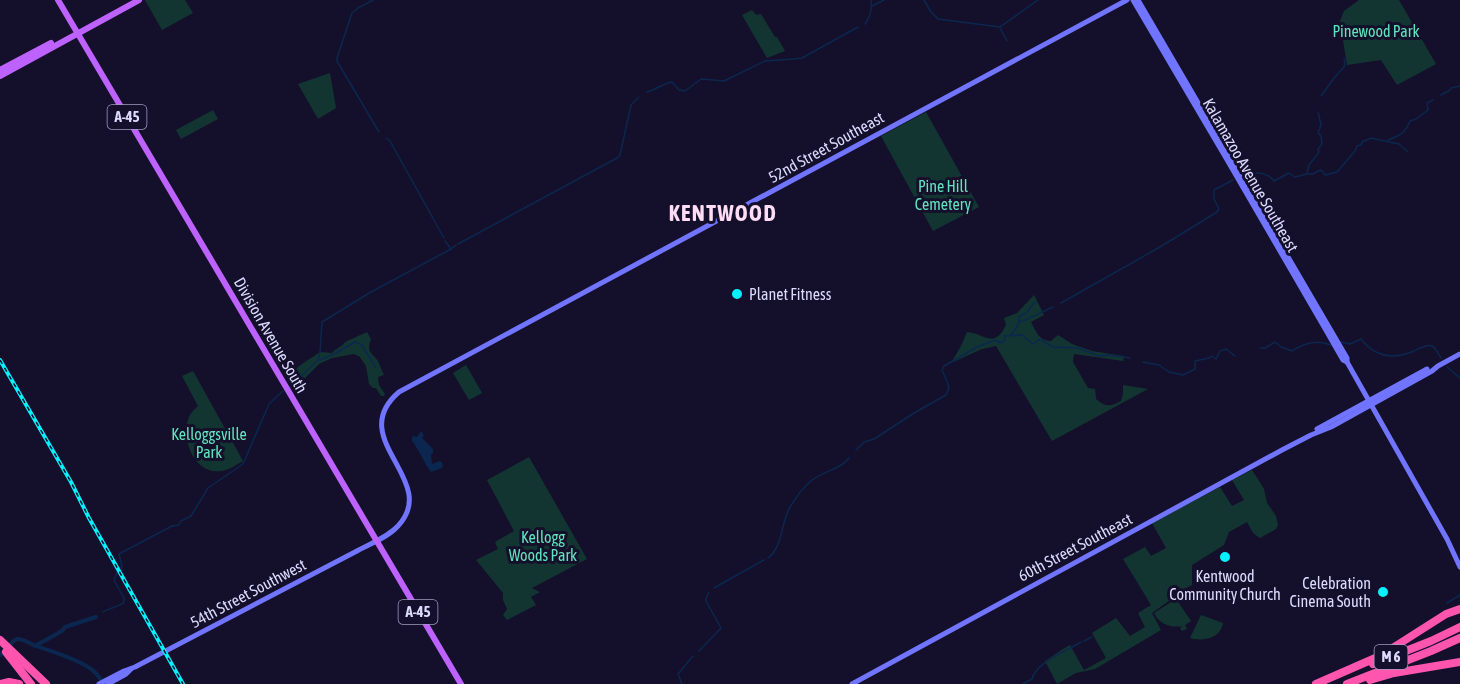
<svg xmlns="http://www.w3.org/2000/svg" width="1460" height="684" font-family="'Asap Condensed',sans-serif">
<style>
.green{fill:#133532}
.water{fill:#0b274f}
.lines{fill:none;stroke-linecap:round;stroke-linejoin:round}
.stream{stroke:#0b274f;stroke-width:1.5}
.river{stroke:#0b274f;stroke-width:4}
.secondary{stroke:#7174ff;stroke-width:5}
.primary{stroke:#bd61ff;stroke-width:6}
.motorway{stroke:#ff55ae;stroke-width:8}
.rail-casing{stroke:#06f1ff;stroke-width:4}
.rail{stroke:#14102b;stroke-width:1.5;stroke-dasharray:4.5;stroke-linecap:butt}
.poi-dot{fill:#06f1ff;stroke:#14102b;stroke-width:2}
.labels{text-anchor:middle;stroke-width:6;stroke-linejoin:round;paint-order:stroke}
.shield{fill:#14102b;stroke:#a19dbf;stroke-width:1.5}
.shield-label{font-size:15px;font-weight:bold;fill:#dddaff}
.park-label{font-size:16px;fill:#62e4bd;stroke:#14102b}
.street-label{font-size:16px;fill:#dddaff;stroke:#14102b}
.poi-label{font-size:16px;fill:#dddaff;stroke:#14102b;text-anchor:start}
.district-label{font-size:22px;font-weight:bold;letter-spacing:1.5px;fill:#ffdcf4;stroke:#14102b}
</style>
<rect width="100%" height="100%" fill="#14102b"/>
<g class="green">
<path d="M145,0H185L193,13L162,30Z"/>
<path d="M1359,0H1399L1436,64L1397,85L1381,60L1347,65L1340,21L1344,11Z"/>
<path d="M752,10L756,15L761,14L775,37H777L785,51L767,58L742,15Z"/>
<path d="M330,73L336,108L318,119L298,84Z"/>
<path d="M213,110L218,119L181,139L176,130Z"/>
<path d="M926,112L979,207L933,231L881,136Z"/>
<path d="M1034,295L1044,315L1031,322C1036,331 1039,341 1051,341L1058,335L1072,344L1092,351L1124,356L1123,361L1074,354L1073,362L1088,388L1095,389L1096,399C1105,407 1110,407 1121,401L1123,394V385L1148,389L1052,441L996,346L982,349L951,363L961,346L967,332C984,333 994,350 1006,325L1004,318L1017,313Z"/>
<path d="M367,332L371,339C366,352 372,353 378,361C380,366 382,371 384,375L378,377L379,385L385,394L384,396H381L376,388H373L369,384L366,366L360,357L354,354L332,358L319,364L298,385L292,380L290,374C300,364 309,360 320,352L332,353C336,348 342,347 345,342Z"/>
<path d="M466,365L482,393L469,400L453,373Z"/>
<path d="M193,371L243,461C236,465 229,470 221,471C194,475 180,438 189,417C191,412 195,409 198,406L182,376Z"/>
<path d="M529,457L587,559L532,588L540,592L531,597L536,605L507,620L503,615L507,609L503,600V593L476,560L498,549L495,542L514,531L487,480Z"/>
<path d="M1252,470L1264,489L1267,503L1276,516L1278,525L1276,529L1260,538L1253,533L1247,522L1229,532L1224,545L1192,565V585L1182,590L1176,585L1168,590L1173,598L1152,613L1161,630L1095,669L1076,673L1057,684L1045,661C1054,656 1060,650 1070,645L1084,670L1106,658L1092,633L1116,618L1130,636L1145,627L1138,613L1151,605L1123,559L1145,547L1151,556L1166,548L1152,523L1220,487L1232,506L1244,500L1232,480Z"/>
<path d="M1176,599L1191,621L1185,625L1187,629L1182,631L1180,628L1183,626C1171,628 1160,625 1154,613Z"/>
<path d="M1201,615L1223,623C1221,638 1203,642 1190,638Z"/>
</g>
<path class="water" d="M421,431L424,435L422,438L433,449V453L431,455L432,464L440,461L443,464L442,468L431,472C424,463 420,451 412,441V436L417,437Z"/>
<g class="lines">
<g class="stream">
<path d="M373,0L358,8L352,13L337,58V61L379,132"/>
<path d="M924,0L931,12L938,19L1000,27L1038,0"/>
<path d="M872,6L884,0"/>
<path d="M865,24C870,17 872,8 871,0"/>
<path d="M1000,28L1007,41"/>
<path d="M647,92C654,90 667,82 672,82L679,90L685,91L701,79L724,81L765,61L793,59L802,58L858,27"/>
<path d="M1441,95L1450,90L1451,88L1460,86"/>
<path d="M1321,96L1334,78L1344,67L1345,64L1344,58"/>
<path d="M386,138L390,141L444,238"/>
<path d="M1388,140C1401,135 1405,133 1410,121L1416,119L1428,110L1427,103L1433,100"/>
<path d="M1251,174C1259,171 1270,175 1274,181L1289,173L1295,177L1307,174L1309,165L1319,152L1318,149L1322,144L1321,136L1318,133L1321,125L1318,112"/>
<path d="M1308,174H1313L1320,170L1322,171L1325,175L1337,172L1355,151L1357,146L1361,145L1362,142L1371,138L1399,144L1408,152"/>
<path d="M445,241L451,249"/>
<path d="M458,244L617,158L620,155L631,105L639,97"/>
<path d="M1061,303L1160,247L1217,212L1219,209L1214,199V190L1233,180"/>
<path d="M1019,322C1029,320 1043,311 1053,307"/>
<path d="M1011,335C1015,329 1020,326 1019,317L1026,313L1035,302"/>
<path d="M1341,342L1350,344L1361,339C1375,357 1393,360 1414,351C1418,349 1427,344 1432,346C1436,348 1439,355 1441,358"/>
<path d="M1260,348H1265L1275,342L1281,347L1292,351C1304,343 1317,339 1331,345"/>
<path d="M320,360L336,353L355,342L362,345L376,368"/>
<path d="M1143,362L1159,365L1169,372L1183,375L1195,369V361L1209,358L1212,356L1216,359L1220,351L1226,349L1235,356"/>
<path d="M1447,367L1460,378"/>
<path d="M290,387L318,360L320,352L322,322L371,292L451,249L456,245"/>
<path d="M856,450L864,442L874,439L914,413L946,395L949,388L948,384L942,370L944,366L977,347L995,340L1001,343L1005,340L1004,336L1022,335L1033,344L1038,340H1041L1053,347L1078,348L1099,356L1109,355L1130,358"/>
<path d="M768,558C783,547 781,522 790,507C795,499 802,488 810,482C822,471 840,470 849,458"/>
<path d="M121,569L122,566L119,554L172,526L179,525L181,521L191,516L208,488L243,464L269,404L283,391"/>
<path d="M714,588L764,560"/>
<path d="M1447,603L1460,595"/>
<path d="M103,612C110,607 118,608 124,602V598L114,580L117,572"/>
<path d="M1084,641L1092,637"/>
<path d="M699,651L721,628L706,601V598L709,592"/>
<path d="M682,684L678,674L693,656"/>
<path d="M1023,684L1032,679C1036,662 1067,651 1081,642"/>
</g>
<g class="river">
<path d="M35,646L62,631L65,627L96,617"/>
<path d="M0,655C4,651 13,640 17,639C23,638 28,643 34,645C52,652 76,658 91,669C97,673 100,678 103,683"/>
</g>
<g class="secondary">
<path d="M1133,0L1226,158L1327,332L1343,360L1347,362"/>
<path d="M1138,0L1347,358V362L1447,539L1460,567"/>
<path d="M1317,429L1427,369"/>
<path d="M99,684L124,671L135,667L355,552C369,544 387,538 398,526C441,480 344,439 399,392L1127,0"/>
<path d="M108,684L126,674L131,669"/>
<path d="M852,684L1282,450L1311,435L1331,427L1432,371L1438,366L1460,354"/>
</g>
<g class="primary">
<path d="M58,0L461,684"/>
<path d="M0,70L51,43"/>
<path d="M0,76L139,0"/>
</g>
<g class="motorway">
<path d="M0,640L46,684"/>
<path d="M6,652L31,684"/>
<path d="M1373,664L1431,641L1460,627"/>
<path d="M1370,680L1394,673L1460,662"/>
<path d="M1,684L9,682L19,684"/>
<path d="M1316,684L1380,656L1446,614L1460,609"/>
<path d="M1347,684L1431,651L1460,638"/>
</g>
<g class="rail-casing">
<path id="rail" d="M0,360L71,482L89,518L183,684"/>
</g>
<use href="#rail" class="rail"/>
</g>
<g class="poi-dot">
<circle cx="737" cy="294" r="6"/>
<circle cx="1225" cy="557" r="6"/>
<circle cx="1383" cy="592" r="6"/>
</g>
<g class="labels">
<g class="shield">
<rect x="107.5" y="105" width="39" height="24" rx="4.5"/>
<rect x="398.5" y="600" width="39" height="24" rx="4.5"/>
<rect x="1374.5" y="645" width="33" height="24" rx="4.5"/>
</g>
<g class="shield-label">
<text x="127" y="122">A-45</text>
<text x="418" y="617">A-45</text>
<text x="1391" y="662">M 6</text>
</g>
<g class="park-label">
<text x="1376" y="37">Pinewood Park</text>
<text x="943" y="192">Pine Hill<tspan x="943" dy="18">Cemetery</tspan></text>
<text x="209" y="440">Kelloggsville<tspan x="209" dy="18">Park</tspan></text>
<text x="543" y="543">Kellogg<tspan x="543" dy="18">Woods Park</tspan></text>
</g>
<g class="street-label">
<text transform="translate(826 147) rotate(-29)" y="6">52nd Street Southeast</text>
<text transform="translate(1251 175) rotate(60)" y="6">Kalamazoo Avenue Southeast</text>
<text transform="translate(271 335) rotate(60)" y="6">Division Avenue South</text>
<text transform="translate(1075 547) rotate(-28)" y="6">60th Street Southeast</text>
<text transform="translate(248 593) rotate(-28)" y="6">54th Street Southwest</text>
</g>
<g class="poi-label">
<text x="749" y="300">Planet Fitness</text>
<text x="1225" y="582" text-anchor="middle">Kentwood<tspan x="1225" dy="18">Community Church</tspan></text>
<text x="1371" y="589" text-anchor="end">Celebration<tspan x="1371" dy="18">Cinema South</tspan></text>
</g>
<g class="district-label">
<text x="723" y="221">KENTWOOD</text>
</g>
</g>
</svg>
